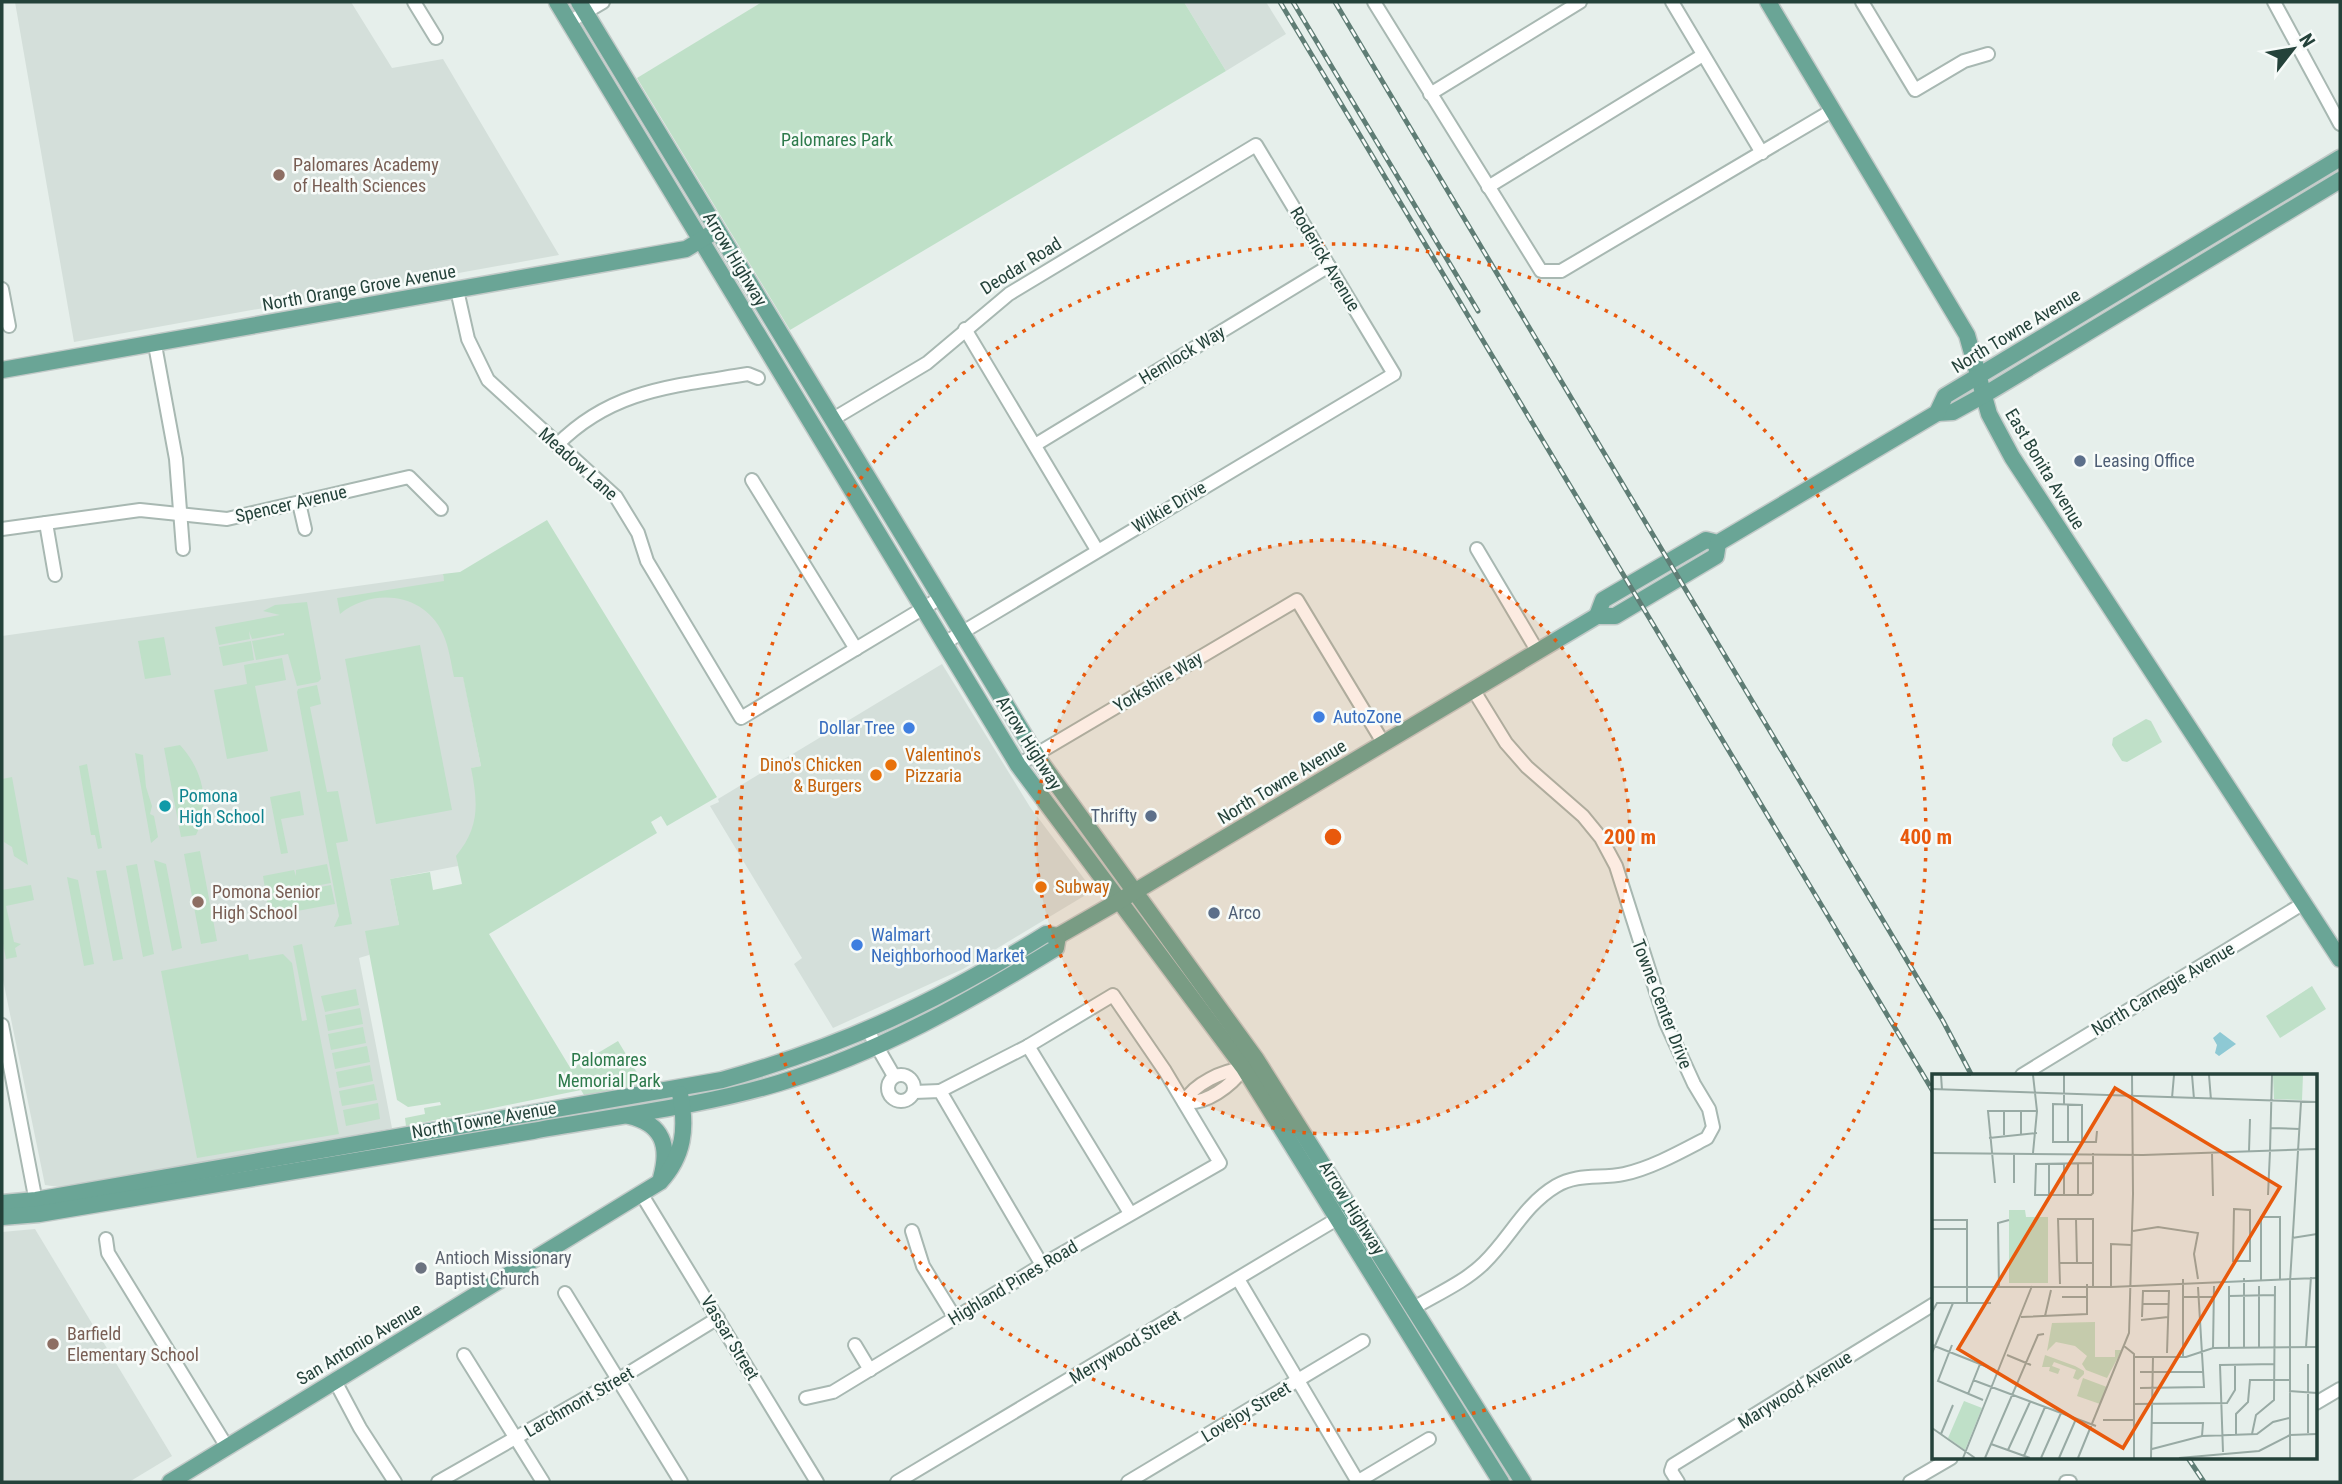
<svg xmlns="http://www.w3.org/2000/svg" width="2342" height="1484" font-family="'Roboto Condensed',sans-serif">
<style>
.built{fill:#d4dfda}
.green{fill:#bfe0c8}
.water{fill:#8ec9d4}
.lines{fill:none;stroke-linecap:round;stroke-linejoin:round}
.minor-casing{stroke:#a8b8b2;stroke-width:16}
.major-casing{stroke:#c2cac8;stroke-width:19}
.minor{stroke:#fff;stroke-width:12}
.major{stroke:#6aa596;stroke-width:16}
.rail-casing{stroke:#5f7d75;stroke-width:5}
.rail{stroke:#f7fbf9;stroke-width:2.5;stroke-dasharray:8;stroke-linecap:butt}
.ring{fill:none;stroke:#e8590c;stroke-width:3.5;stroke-dasharray:3.5 7}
.education-dot{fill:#8d6e63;stroke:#f7fbf9;stroke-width:2.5}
.service-dot{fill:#5c6f8a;stroke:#f7fbf9;stroke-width:2.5}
.shop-dot{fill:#3f7fe0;stroke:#f7fbf9;stroke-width:2.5}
.food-dot{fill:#e8710a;stroke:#f7fbf9;stroke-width:2.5}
.culture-dot{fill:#0f9aa8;stroke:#f7fbf9;stroke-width:2.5}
.worship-dot{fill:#6b7280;stroke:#f7fbf9;stroke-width:2.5}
.labels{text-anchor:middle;stroke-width:5;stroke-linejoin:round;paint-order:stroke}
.park-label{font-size:18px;fill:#2d7a4b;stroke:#f7fbf9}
.education-label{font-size:18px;fill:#785e54;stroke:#f7fbf9;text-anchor:start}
.street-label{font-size:18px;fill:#24423a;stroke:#f7fbf9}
.service-label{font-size:18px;fill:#4e5e75;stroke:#f7fbf9;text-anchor:start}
.shop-label{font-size:18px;fill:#366cbe;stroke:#f7fbf9;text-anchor:start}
.food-label{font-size:18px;fill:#c56008;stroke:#f7fbf9;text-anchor:start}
.culture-label{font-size:18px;fill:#0d838f;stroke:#f7fbf9;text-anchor:start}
.worship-label{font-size:18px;fill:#5b616d;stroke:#f7fbf9;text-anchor:start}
.inset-road{fill:none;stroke:#98aaa4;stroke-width:2}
.view{fill:#e8590c;fill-opacity:0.15;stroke:#e8590c;stroke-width:3.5}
.inset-edge{fill:none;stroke:#24423a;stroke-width:3.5}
.centre{fill:#e8590c;stroke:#f7fbf9;stroke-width:3.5}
.ring-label{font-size:21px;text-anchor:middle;font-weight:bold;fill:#e8590c;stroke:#f7fbf9;stroke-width:5;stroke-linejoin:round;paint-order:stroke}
</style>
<rect width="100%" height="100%" fill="#e6efeb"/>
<g class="built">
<path d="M15,2H351L392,68L443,59L559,255L74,342Z"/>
<path d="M1184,2H1266L1286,34L1226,71Z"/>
<path d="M443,574L481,766L472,768L478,800L477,821L468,842L457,856L458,866L390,879L399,925L369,955L359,958L392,1128L198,1165L59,1187L45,1185L2,975V636Z"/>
<path d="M942,664L1030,807L1085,880L1089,893L963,969L833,1028L794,964L802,958L710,806L719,802L718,799Z"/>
<path d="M35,1229L172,1456L129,1482H2V1232Z"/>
</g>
<g class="green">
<path d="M762,2H1184L1226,71L790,330L637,78Z"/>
<path d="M547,520L717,797L667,826L661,816L651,822L657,833L489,934L571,1069L618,1041L645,1086L584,1095L581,1090L406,1126L405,1118L425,1114L424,1108L441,1105L440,1102L408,1107L397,1100L365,931L399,925L390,879L430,872L433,890L462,884L456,856C480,827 478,803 471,768L481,766L463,677H454C451,663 449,647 443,634C425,593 373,587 340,614L337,598L444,581L443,574L460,572Z"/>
<path d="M307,602L321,679L318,682L297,686L288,654L256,660L252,641L284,635V633L252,639L249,631L250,639L219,645L215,627L280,615L263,611L275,605Z"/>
<path d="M164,637L171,675L145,679L138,641Z"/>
<path d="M251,641L254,660L223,666L219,647Z"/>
<path d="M420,645L452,810L376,824L345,659Z"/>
<path d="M282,658L286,680L255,686L268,751L227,759L214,690L247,684L244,665Z"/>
<path d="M317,685L321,704L310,707L327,792L338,791L348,841L336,843L352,924L334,927L339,916L297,692L298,689Z"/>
<path d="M2146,719L2151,721L2162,742L2127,762L2122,761L2112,745L2113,738Z"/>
<path d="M180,745C203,770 211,804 196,835L181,837L164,748Z"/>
<path d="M135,753L143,755L146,787L152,806L150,814L154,816L158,837L151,843Z"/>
<path d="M87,764L102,848L98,849L95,835H91L79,766Z"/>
<path d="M12,777L28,865L14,856L12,847L4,842L2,779Z"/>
<path d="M300,791L304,815L281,819L288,853L281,854L270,797Z"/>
<path d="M200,851L217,941L201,944L184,854Z"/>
<path d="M154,860L166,864L182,948L172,951Z"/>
<path d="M137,864L154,954L143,957L126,866Z"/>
<path d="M327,864L331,883L266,895L263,876L294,870L296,876V870Z"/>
<path d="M106,870L123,959L113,961L96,871Z"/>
<path d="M67,877L78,880L94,964L84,966Z"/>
<path d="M31,885L34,900L6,906L14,942L21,944L15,948L17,957L6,959L2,938V890Z"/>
<path d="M331,885L335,904L270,916L266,897Z"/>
<path d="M302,944L339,1134L197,1158L161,971L248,954L249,960L283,954L292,963L302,1021L307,1020L293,946Z"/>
<path d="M2312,986L2326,1009L2280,1038L2266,1016Z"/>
<path d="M356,989L359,1005L325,1012L321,996Z"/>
<path d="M360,1008L363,1024L328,1031L325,1015Z"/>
<path d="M363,1027L366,1043L331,1050L328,1034Z"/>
<path d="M367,1046L370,1062L335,1069L332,1053Z"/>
<path d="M370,1065L373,1081L339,1088L336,1072Z"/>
<path d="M374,1084L377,1100L342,1106L339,1091Z"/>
<path d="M378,1103L380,1119L346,1126L343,1110Z"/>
</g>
<path class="water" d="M2220,1032L2236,1044L2219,1056L2215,1053L2217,1045L2213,1038Z"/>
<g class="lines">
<g class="minor-casing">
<g id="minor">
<path d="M414,2L436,38"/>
<path d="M1374,2L1541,271H1561L1833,110"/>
<path d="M1672,2L1762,153"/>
<path d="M1862,2L1915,90L1964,61L1988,54"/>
<path d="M2274,2L2340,124"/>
<path d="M569,22L603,2"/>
<path d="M1430,94L1580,2"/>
<path d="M1488,187L1703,55"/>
<path d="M2,289L9,326"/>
<path d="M457,290L468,339L488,380L616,497L638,533L647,561L741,718L942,597"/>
<path d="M965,329L1097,550"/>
<path d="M155,345L176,459L183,549"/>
<path d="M833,419L927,363L1009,294L1256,145L1394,374L946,642"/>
<path d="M557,445C612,389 675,386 748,374L758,378"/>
<path d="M1035,445L1329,266"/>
<path d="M752,480L856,649"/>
<path d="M299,503L305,529"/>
<path d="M46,523L55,575"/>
<path d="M2,529L140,510L227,519L409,477L441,509"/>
<path d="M1477,549L1538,652"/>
<path d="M1018,765L1297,600L1384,744"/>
<path d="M2,1025L37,1207"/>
<path d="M868,1031L894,1076"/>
<path d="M1028,1046L1130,1213"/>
<path d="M1244,1068C1231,1086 1206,1105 1184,1102C1195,1083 1222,1071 1244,1068Z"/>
<circle cx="901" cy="1088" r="13"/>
<path d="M2022,1075L2304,903"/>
<path d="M914,1092L940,1091L1042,1265"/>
<path d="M642,1195L817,1482"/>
<path d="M912,1231L923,1266L955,1318"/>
<path d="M106,1239L108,1253L227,1447"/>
<path d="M1238,1279L1358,1482"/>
<path d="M565,1293L681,1482"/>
<path d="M1412,1309C1435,1295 1465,1282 1484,1263C1510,1238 1524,1205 1556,1186C1578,1173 1600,1179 1624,1174C1652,1168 1682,1151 1707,1138L1713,1127L1709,1109L1694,1084L1666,1023L1616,866L1601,838L1583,816L1527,767L1506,743L1474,691"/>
<path d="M855,1345L870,1370"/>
<path d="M464,1355L543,1482"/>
<path d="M335,1381L360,1428L395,1482"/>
<path d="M806,1398L833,1392L1042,1265L1220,1163L1165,1071L1113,995L1028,1046L940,1091"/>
<path d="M2316,1403L2340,1389"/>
<path d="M438,1482L619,1379L718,1318"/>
<path d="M897,1482L1352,1210"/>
<path d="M1128,1482L1363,1341"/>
<path d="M1357,1482L1429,1439"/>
<path d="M1678,1482L1671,1471L1673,1465L1934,1304"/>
<path d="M1910,1482L1951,1458"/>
<path d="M2066,1482H2070"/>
</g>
</g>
<g class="major-casing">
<g id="major">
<path d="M557,2L1018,765L1244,1068L1501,1482"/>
<path d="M579,2L1040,761L1256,1059L1523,1482"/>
<path d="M1768,2L1967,335L1989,414L2012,457L2340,959"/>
<path d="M2,370L686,249L709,235"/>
<path d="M1937,413L1953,412L1984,395L2340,180"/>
<path d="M1597,616L1603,600L1706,540L1718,543L1937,413L1945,396L2340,158"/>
<path d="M629,1116C663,1124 670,1146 661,1178"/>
<path d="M2,1203L36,1200L722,1080C844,1046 939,1001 1046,934L1058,936L1119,901L1597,616H1615L1716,556L1718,543"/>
<path d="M2,1217L39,1214C203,1186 368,1160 533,1131C614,1116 699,1107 779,1083C878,1053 968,1002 1056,948L1058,936"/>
<path d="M170,1482L660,1182C684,1156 687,1128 680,1094"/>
</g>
</g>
<use href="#minor" class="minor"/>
<use href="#major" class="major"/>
<g class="rail-casing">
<g id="rail">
<path d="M1280,2L1934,1093"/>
<path d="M1293,2L1478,311"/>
<path d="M1335,2L1943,1021L1972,1076"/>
<path d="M2188,1458L2204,1482"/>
</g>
</g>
<use href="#rail" class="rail"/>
</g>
<circle cx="1333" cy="837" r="297" fill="#e8590c" fill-opacity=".12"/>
<g class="ring">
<circle cx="1333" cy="837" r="297"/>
<circle cx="1333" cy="837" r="593"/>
</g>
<g class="education-dot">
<circle cx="279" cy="175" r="7"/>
<circle cx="198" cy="902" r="7"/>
<circle cx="53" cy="1344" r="7"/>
</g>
<g class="service-dot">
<circle cx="2080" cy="461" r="7"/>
<circle cx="1151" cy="816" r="7"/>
<circle cx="1214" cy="913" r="7"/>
</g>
<g class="shop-dot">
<circle cx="1319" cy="717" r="7"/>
<circle cx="909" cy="728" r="7"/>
<circle cx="857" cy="945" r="7"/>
</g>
<g class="food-dot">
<circle cx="891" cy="765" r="7"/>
<circle cx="876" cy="775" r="7"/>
<circle cx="1041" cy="887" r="7"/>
</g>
<circle class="culture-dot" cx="165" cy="806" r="7"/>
<circle class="worship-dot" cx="421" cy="1268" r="7"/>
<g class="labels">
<g class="park-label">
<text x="837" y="146">Palomares Park</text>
<text x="609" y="1066">Palomares<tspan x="609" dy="21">Memorial Park</tspan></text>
</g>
<g class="education-label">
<text x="293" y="171">Palomares Academy<tspan x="293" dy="21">of Health Sciences</tspan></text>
<text x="212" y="898">Pomona Senior<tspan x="212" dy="21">High School</tspan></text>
<text x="67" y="1340">Barfield<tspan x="67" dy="21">Elementary School</tspan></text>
</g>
<g class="street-label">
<text transform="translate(735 259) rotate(59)" y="6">Arrow Highway</text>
<text transform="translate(1325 259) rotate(59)" y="6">Roderick Avenue</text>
<text transform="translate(1021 266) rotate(-32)" y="6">Deodar Road</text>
<text transform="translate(359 288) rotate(-10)" y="6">North Orange Grove Avenue</text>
<text transform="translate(2016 331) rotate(-31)" y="6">North Towne Avenue</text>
<text transform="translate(1182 355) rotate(-31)" y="6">Hemlock Way</text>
<text transform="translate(578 464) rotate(42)" y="6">Meadow Lane</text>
<text transform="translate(2045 469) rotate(59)" y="6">East Bonita Avenue</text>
<text transform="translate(291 504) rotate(-13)" y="6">Spencer Avenue</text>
<text transform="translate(1169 507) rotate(-31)" y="6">Wilkie Drive</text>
<text transform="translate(1158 682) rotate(-31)" y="6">Yorkshire Way</text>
<text transform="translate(1029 743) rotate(58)" y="6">Arrow Highway</text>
<text transform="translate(1282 782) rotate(-31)" y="6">North Towne Avenue</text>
<text transform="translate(2163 989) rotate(-31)" y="6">North Carnegie Avenue</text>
<text transform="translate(1662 1004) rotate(69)" y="6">Towne Center Drive</text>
<text transform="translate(484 1120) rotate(-10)" y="6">North Towne Avenue</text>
<text transform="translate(1352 1208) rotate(58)" y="6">Arrow Highway</text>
<text transform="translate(1013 1283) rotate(-31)" y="6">Highland Pines Road</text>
<text transform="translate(730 1338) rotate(59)" y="6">Vassar Street</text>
<text transform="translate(359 1344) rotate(-31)" y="6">San Antonio Avenue</text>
<text transform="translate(1125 1347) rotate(-31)" y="6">Merrywood Street</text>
<text transform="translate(1795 1390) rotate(-32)" y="6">Marywood Avenue</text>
<text transform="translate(579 1402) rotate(-30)" y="6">Larchmont Street</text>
<text transform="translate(1246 1412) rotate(-31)" y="6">Lovejoy Street</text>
</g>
<g class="service-label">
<text x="2094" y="467">Leasing Office</text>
<text x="1137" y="822" text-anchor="end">Thrifty</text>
<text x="1228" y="919">Arco</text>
</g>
<g class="shop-label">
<text x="1333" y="723">AutoZone</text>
<text x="895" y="734" text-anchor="end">Dollar Tree</text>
<text x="871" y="941">Walmart<tspan x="871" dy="21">Neighborhood Market</tspan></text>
</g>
<g class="food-label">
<text x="905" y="761">Valentino's<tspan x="905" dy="21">Pizzaria</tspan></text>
<text x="862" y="771" text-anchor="end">Dino's Chicken<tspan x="862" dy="21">&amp; Burgers</tspan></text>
<text x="1055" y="893">Subway</text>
</g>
<g class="culture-label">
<text x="179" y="802">Pomona<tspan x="179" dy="21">High School</tspan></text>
</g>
<g class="worship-label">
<text x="435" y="1264">Antioch Missionary<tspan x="435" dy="21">Baptist Church</tspan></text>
</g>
</g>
<g transform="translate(1932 1074)">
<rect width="385" height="385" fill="#e6efeb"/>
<path d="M341,1H371L370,26L342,25ZM77,136H93L94,143H116V209H77ZM163,248V283H183V276H190L175,304L154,296L150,290L155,282L143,272L124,268L115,277L120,249ZM113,281L143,292L152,297V300L146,306L141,304L144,296L122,288L120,292L128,295L126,300L117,297L118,293H110ZM151,304L175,313L168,330L145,322ZM32,327L50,334L33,376L16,364Z" fill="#bfe0c8"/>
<path class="inset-road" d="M101,1L105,37L101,79M132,1V30M200,1L201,121M260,1L262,25M277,1L279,26M0,15L385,28M10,16L9,1H39M240,24L242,1M385,38V67M339,54L368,55M72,61V36M89,61V36M57,64L105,59M136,68V30M150,68V31L121,30V68H164L165,57M317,77L318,45M338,77L340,1M0,79L211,81L385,75M161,79V119L159,121H103L104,90L161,89M280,79L281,122M82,80V109M132,89V122M146,89V122M117,90V122M63,109L56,37H105M336,121L338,77M302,135L318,136V187H301ZM144,145L145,189M0,146H35V229M0,155H35M201,157L226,153L266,159L262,180L266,205M360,164L385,160M127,189H161M329,206V143H348V205M128,210L126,145H161V212M0,213H179L385,204M67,213L66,149L77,146M179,213V170L199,171M297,222L343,221M130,223H155M251,223H282M211,230H237M0,238L5,229H59M113,242L119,216M89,243L155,240V210M210,243L211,217H237L235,279M209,246L236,243M0,271L63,296M20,271L6,307L51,326M192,272L202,280V384M374,273L379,203M281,274L282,212M297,274V212M312,274V204M327,274V212M0,279L21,229M75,281L99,291M202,283H254L281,274L385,273M251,283V205M208,298H272M41,306L164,352M208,314L272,313L266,213M357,317L385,319M36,320L48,290M202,330L295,329L303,316V291M171,346H202M220,349H271L270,362M0,354L43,384M376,359V290M9,360L21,331M304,360V340L316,328L318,306H358M320,360L324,341L342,326L343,212M358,361L385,360M59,370L98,384M220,375L270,362L325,360L341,348L357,344M76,376L98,328M291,378L288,291L343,290M92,382L113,333M31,384L100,212M53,384L106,261L112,260M109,384L129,339M127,384L144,345M146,384L197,259L201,120M219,384L221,283M247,384L327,377L358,361M358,384V208L369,28"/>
<path class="view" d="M183,14L348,113L191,374L26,275Z"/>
<rect width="385" height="385" class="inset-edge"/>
</g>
<circle cx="1333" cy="837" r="10" class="centre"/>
<g class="ring-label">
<text x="1630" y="844">200 m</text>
<text x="1926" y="844">400 m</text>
</g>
<rect width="2342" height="1484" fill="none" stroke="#24423a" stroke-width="7"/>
<g transform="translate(2293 49) rotate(59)" stroke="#f7fbf9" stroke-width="5" paint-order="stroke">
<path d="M0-5L12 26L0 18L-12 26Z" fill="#24423a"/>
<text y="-10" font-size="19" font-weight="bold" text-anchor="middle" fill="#24423a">N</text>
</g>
</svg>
